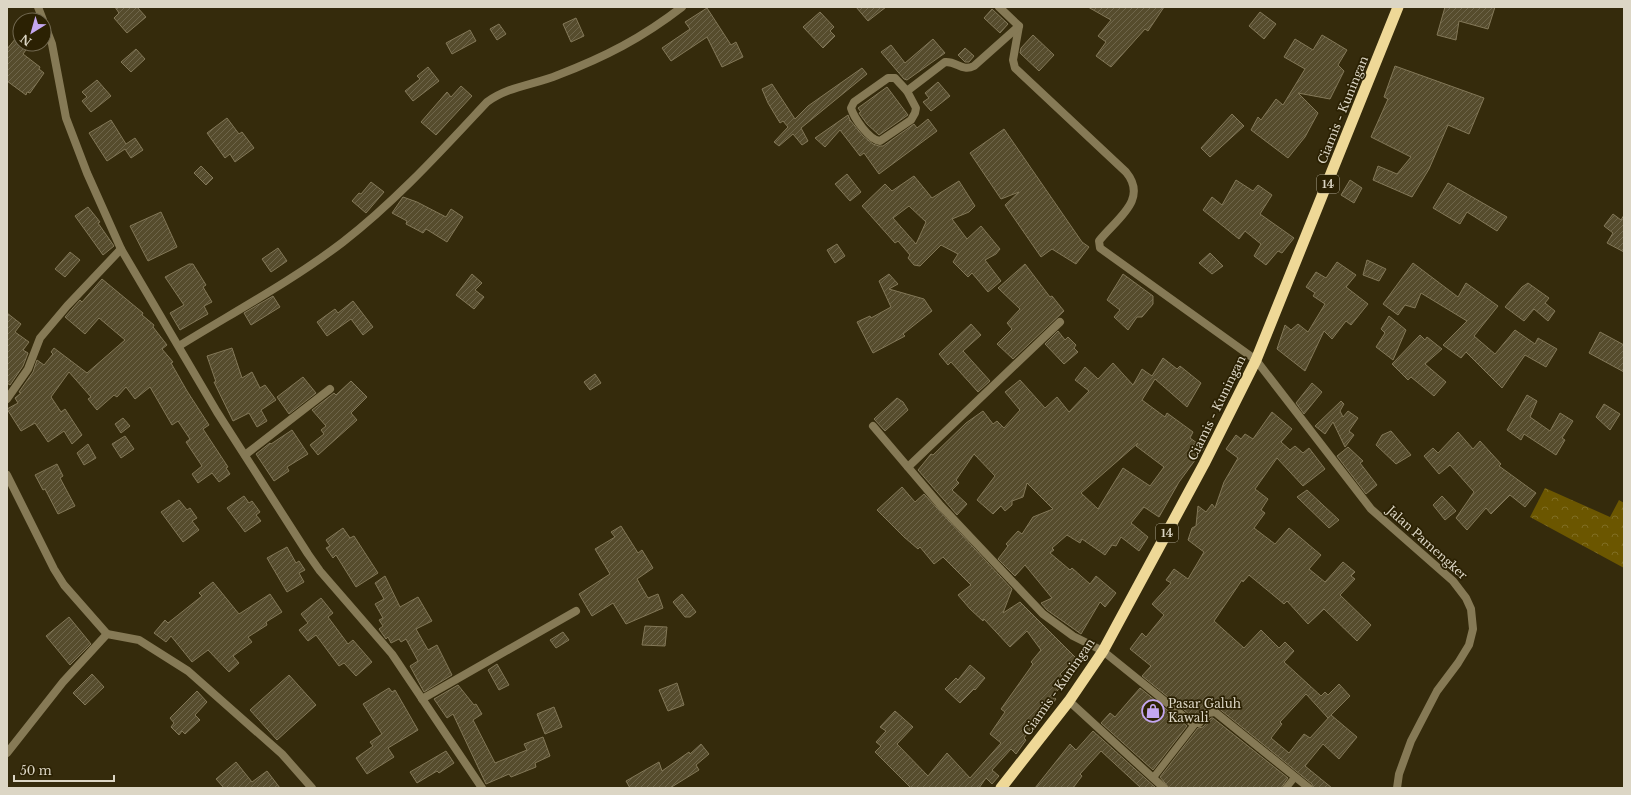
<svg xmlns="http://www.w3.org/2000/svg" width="1631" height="795" font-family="'Libre Baskerville',serif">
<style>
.forest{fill:url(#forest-crowns)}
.building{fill:url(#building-hatch);stroke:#837858;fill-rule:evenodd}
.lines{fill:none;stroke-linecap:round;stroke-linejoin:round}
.service{stroke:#867a56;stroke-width:7}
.minor{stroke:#867a56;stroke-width:8}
.trunk{stroke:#eed897;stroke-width:11}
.labels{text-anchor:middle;stroke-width:3.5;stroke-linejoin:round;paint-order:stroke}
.shield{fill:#2b2103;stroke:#a7a08b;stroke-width:1}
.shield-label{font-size:11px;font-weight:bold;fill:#dcd6c5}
.street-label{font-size:12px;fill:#dcd6c5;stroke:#2b2103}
.poi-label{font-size:12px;fill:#dcd6c5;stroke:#2b2103;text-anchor:start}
</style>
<defs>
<pattern id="forest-crowns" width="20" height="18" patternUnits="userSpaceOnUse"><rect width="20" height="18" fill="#6b5600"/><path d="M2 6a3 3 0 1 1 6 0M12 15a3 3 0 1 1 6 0" fill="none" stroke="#806e24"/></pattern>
<pattern id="building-hatch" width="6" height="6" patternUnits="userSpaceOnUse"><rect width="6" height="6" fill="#564c2d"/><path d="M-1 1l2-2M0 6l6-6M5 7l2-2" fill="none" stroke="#6e654a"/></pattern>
</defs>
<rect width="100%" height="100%" fill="#352b0c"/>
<path class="forest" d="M1545,488L1610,517L1619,500L1624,503V568L1530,517Z"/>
<g class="building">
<path d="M115,7H137L146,17L127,33L114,18L119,13Z"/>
<path d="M856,7H886L868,21Z"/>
<path d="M1088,7H1164L1148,31L1145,29L1111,67L1096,56L1106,42L1098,36L1111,20Z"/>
<path d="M1445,7H1495L1488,29L1459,21L1456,40L1437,35Z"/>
<path d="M707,8L731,45L736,42L743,57L722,67L707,37L671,61L662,48L690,29L685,22Z"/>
<path d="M992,9L1008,24L1000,33L984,18Z"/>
<path d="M820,12L834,27L830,31L835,36L823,48L803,27Z"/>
<path d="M1260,12L1276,24L1264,39L1249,26Z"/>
<path d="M576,18L584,36L571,42L563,24Z"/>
<path d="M499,24L506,34L497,40L490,29Z"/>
<path d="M470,30L476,41L452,54L446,43Z"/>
<path d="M1033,35L1054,55L1039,71L1020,53L1021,48Z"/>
<path d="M1322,35L1347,50L1338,65L1344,71L1330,99L1298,93L1318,113L1305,137L1288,158L1251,130L1258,117L1261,120L1276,99L1283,105L1305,69L1284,57L1295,39L1313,50Z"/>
<path d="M16,38L20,41V44H24L28,47L23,54L40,67L39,69L44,73L30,93L27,92L26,95L7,81V49Z"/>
<path d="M933,39L945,53L907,80L904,79L881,52L891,45L905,63Z"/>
<path d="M965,48L974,56L969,62H965L958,55Z"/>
<path d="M136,49L145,59L131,72L121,62Z"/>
<path d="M1395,66L1484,98L1469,134L1448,125L1429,169L1412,197L1373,180L1378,166L1397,174L1411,157L1371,137L1388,99L1384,97Z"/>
<path d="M428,67L439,81L413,101L405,91L420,79L417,76Z"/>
<path d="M862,68L867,74L801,128L808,141L802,145L793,134L779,146L774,142L788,127L783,121L780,123L768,103L762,89L772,84L795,119L808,106Z"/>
<path d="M97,80L111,96L91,112L82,101L87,97L82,92Z"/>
<path d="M938,82L950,96L931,111L923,102L929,98L925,93Z"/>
<path d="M461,86L472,96L436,135L421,122L447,92L451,97Z"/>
<path d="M887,87L908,115L879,135L867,124L859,113L861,112L858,108Z"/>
<path d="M1232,114L1244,126L1210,157L1201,148Z"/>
<path d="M848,115L850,120L849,121L850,120L863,136L873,144L879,146H883L914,124L917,128L928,119L937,131L879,174L864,153L860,156L840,130L825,147L815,138Z"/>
<path d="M227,118L239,134L242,132L254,148L235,162L230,154L225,158L207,133Z"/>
<path d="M111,120L126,144L135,138L143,150L131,158L125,149L107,161L89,133Z"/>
<path d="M1004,129L1082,242L1089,247L1076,264L1052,249L1041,257L1005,205L1019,192L1001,199L970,153Z"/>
<path d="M201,166L213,178L206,185L194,173Z"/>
<path d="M847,174L861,192L850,201L835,184Z"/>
<path d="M914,176L932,198L959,181L975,206L969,212L952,219L967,239L981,226L1000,249L996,254L985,260L1001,281L988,292L972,273L968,277L953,262L958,254L941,245L920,266L914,265L908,258L910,255L898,241L895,243L862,206L885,184L892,191ZM909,206L926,222L916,244L893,218Z"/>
<path d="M1236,180L1253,191L1258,185L1272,195L1260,214L1294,238L1282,253L1278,251L1266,265L1254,256L1261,244L1245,231L1239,239L1203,210L1212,197L1222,205Z"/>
<path d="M1350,180L1362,188L1354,203L1341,195Z"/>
<path d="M371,182L384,192L366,213L352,201L359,193L361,194Z"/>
<path d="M1448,183L1507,217L1497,231L1467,212L1460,224L1433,208Z"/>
<path d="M403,197L417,202L446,217L451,209L463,217L447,242L426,229L423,233L406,224L407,221L392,213Z"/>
<path d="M88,207L100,222L98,223L114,246L103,255L75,216Z"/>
<path d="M161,212L177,247L148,261L130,226Z"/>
<path d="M1613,214L1621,220L1624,215V252L1607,243L1613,233L1604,226Z"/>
<path d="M837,244L845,256L835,263L827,250Z"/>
<path d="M278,248L287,261L271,272L262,259Z"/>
<path d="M70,252L80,260L65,277L55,269Z"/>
<path d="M1210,253L1223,266L1212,274L1199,263Z"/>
<path d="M1367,260L1386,269L1379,281L1363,275Z"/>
<path d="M1337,262L1356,275L1346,287L1368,304L1351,325L1346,321L1332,339L1324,331L1305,371L1277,349L1285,325L1291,330L1298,324L1308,332L1325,304L1313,296L1315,293L1306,287L1316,272L1326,278Z"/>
<path d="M1413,263L1458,297L1466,283L1498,306L1474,336L1495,354L1515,330L1535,344L1538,338L1557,349L1546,367L1525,355L1502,388L1466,352L1461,358L1443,345L1467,321L1421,293L1415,308L1405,305L1398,315L1383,304Z"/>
<path d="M189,264H193L206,285L203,287L212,302L204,306L208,314L180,330L170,313L184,305L165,277Z"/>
<path d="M1025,264L1050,297L1052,296L1064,311L1013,359L997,344L1012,329L1007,323L1020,309L998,288Z"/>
<path d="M472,274L482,283L475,290L484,297L474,309L456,295Z"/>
<path d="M889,274L898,284L889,289L924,299L932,311L903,334L905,336L873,353L857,322L870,316L871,318L891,307L879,281Z"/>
<path d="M1123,274L1153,296V304L1142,317H1137L1128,330L1114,317L1120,310L1107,300Z"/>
<path d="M102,279L143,313L142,315L154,325L153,327L167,345L162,349L173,362L171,363L187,391L209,425L203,429L228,467L226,468L230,474L219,482L212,473L198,483L192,474L202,466L186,442L190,439L178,421L172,425L150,387L135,399L126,387L117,397L114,395L97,410L88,399L91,397L69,372L51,397L61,412L65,409L82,435L72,444L64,431L48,442L35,423L21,431L7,409L18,403L15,398L21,393L19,392L33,372L37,360L44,365L53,354L51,352L54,348L87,373L125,340L99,318L85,334L65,317L80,300L82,302Z"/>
<path d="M1528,283L1549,298L1545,303L1555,311L1548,321L1534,309L1524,321L1505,307L1522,287Z"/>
<path d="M273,296L280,307L251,325L244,313Z"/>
<path d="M353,301L373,327L363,335L351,319L327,336L317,322L335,309L338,313Z"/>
<path d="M7,313L21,324L15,332L29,342L23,350L28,353L23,366L10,385L7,383Z"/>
<path d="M1389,316L1406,330L1393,360L1376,347L1385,333L1381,329Z"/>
<path d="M971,324L981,335L963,351L990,381L978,392L951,362L948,365L939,354Z"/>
<path d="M1058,331L1065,340L1068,337L1076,345L1074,348L1078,352L1064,364L1045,344Z"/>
<path d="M1600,332L1624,345V372L1589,353Z"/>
<path d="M1420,335L1425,340L1427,337L1442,349L1425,364L1446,382L1434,396L1411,377L1408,380L1392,364Z"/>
<path d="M232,348L242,378L252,372L260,388L265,385L276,400L261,410L267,421L257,427L249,413L233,421L214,382H216L207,356Z"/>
<path d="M1163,358L1177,369L1180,366L1201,383L1187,407L1155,379L1142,400L1165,417L1167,413L1193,432L1190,438L1204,448L1179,482L1159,517L1144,507L1131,523L1148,537L1139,551L1121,537L1116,546L1112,545L1105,555L1082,539L1080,543L1067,535L1052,548L1054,550L1050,553L1070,570L1072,568L1090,584L1096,576L1116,593L1105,607L1100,602L1081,634L1047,610L1041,603L1052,598L1025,565L1015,576L998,559L1008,546L1006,544L1018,531L1022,534L1033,517L1053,509L1027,483L1023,497L1012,501V505L1005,511L1001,506L993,514L977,500L995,476L974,454L956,480L959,483L952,490L967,504L957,515L918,470L931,454L933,455L966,423L983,411L993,424L997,421L1004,428L1020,410L1005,392L1020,380L1045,408L1057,397L1069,412L1089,391L1075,380L1085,367L1098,379L1113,363L1133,385L1142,369L1152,376ZM1138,443L1136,446L1164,467L1150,486L1123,468L1098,509L1081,493Z"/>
<path d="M595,374L601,383L590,390L584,382Z"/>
<path d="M303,377L316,393L289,414L277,397Z"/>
<path d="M351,381L367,397L351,413L357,420L318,455L310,445L324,434L321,430L326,426L312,410L334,393L336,395Z"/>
<path d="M1312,383L1322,392L1304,414L1296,403Z"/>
<path d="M1527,395L1537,401L1530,417L1550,431L1560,413L1573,421L1562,438L1565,440L1556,455L1524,434L1521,440L1507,430Z"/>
<path d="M897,398L903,402L908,410L885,431L874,419Z"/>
<path d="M1341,401L1344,404L1340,411L1343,417L1348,411L1358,418L1349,431L1354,435L1345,447L1333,422L1325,434L1315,426Z"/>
<path d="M1604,404L1620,414L1610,430L1596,417Z"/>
<path d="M1272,412L1292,429L1281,442L1290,450L1295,446L1303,453L1309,448L1325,469L1303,486L1277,458L1255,489L1268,499L1261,510L1265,513L1254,528L1275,544L1289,528L1321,555L1309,569L1325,582L1343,562L1355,572L1351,576L1355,579L1340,595L1371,625L1357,641L1324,609L1308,624L1287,601L1284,604L1249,575L1243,582L1242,580L1214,621L1244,648L1261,630L1279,648L1285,642L1294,651L1284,662L1321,696L1325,692L1328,695L1339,684L1350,696L1331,715L1357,737L1339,759L1323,744L1305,766L1332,788H1314L1312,784L1217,707L1207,708L1197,718H1194L1142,676L1151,666L1130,649L1142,633L1146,637L1164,615L1152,604L1171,583L1166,580L1174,569L1188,579L1204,552L1188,540L1192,528L1196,526L1198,506L1206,512L1212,504L1215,508L1224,482L1238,458L1226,449L1236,435L1241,439L1245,434L1253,439ZM1306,694L1328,718L1330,716L1310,738L1304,734L1289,753L1271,738L1282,724L1280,722Z"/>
<path d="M123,418L130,426L121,433L115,424Z"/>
<path d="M292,430L308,454L287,467L289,471L274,481L256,454L270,443L271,444Z"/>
<path d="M1391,431L1411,455L1396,464L1376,445L1382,435Z"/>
<path d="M1458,432L1473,449L1480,441L1501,464L1499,466L1536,493L1525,507L1510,495L1491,514L1486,508L1467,530L1456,518L1474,492L1450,465L1439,474L1424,456L1433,448L1438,453Z"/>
<path d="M125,436L134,449L121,458L112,444Z"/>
<path d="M88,444L96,458L84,465L77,453Z"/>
<path d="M1348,447L1363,461L1360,463L1377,485L1366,494L1337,456Z"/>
<path d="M57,464L63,476L60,478L75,506L58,514L45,489L43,490L35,475Z"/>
<path d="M902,487L915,502L924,494L1012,589L1003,613L1020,602L1076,658L1060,674L1066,682L1052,696L1056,699L1042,718L1040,716L1024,738L1026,740L1016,754L1011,749L992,770L999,776L992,784L986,778L979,788H911L875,752L881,746L876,742L886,731L880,727L895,711L913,727L897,744L928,776L947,753L970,778L1001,743L990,734L1005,712L1001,709L1033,664L1031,662L1041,650L1027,631L1010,647L984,619L983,621L970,609L958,595L971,585L943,557L934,564L920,547L918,549L904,537L877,510Z"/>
<path d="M1307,490L1339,520L1329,528L1297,497Z"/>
<path d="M244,496L249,503L252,501L260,512L256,515L261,521L245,532L227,508Z"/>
<path d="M1442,496L1456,511L1445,520L1433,505Z"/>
<path d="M179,500L187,510L190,508L197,518L192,521L199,530L183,542L161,512Z"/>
<path d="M621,526L638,553L642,550L653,568L637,579L648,598L658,594L663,608L626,624L613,603L592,616L579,594L610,574L595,549L615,537L611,532Z"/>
<path d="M343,528L350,538L354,536L378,573L356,587L336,555L333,558L326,548L330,546L326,540Z"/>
<path d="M287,547L296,563L299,561L305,570L299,573L304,582L287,592L267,558Z"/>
<path d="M385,576L400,607L418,597L432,621L416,629L428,650L437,645L452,675L424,692L410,666L418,661L406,639L401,642L399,639L391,643L388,637L386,639L379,629L383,626L379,620L383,618L375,604L384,599L375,583Z"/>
<path d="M213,582L239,614L270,594L282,612L266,622L267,625L248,637L252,642L233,656L239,663L229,672L208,650L192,662L171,636L166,642L154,633L165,620L168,623L202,596L199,593Z"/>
<path d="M682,594L696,612L690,617H685L673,602Z"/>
<path d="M321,598L333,613L328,617L348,644L353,640L372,662L356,676L344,663L339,666L316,635L308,641L299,630L308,623L301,614Z"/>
<path d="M69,617L91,644L70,665L46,636Z"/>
<path d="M645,626L667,627L665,646L642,645Z"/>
<path d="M563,632L569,640L556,648L550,640Z"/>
<path d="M497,664L509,685L499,690L488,670Z"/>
<path d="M970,665L985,678L975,690L974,689L960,703L945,689L956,678L958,680Z"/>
<path d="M92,674L104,687L85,705L73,693Z"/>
<path d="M289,675L316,705L277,740L250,710Z"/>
<path d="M677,683L684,705L668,711L659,690Z"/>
<path d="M458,685L474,705L476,704L482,714L473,720L495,763L527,750L524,744L543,737L550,756L535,763L536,767L511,777L509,774L486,784L453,714L447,718L434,699Z"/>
<path d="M389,688L392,692L395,690L418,730L388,748L394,757L367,774L356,758L373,746L370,742L382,734L363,704Z"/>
<path d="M1140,688L1187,726L1153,770L1101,723L1110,713L1115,717Z"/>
<path d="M197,691L207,702L195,715L200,720L185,734L182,731L179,735L171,727L174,723L170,718Z"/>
<path d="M554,707L562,727L545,734L537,714Z"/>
<path d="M1211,718H1213L1288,778L1281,788H1169L1160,777L1198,728L1203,727Z"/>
<path d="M1093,731L1156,788H1141L1101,751L1080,774L1082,776L1073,788H1035L1070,744L1076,750Z"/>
<path d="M701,744L709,754L696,765L699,770L670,788H630L626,781L659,762L662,771L689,752L690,754Z"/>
<path d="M446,751L454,763L439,773L437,771L417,783L410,772Z"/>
<path d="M236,762L252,782L267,771L280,788H224L216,779Z"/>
</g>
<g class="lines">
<g class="service">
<path d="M1153,778L1195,724"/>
<path d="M1286,788L1295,777"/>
</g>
<g class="minor">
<path d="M38,7L43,20"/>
<path d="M999,7L1019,26L1013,60L1015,68L1126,172C1149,200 1116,219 1099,241L1100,248L1256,360L1371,509L1453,581L1466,598L1471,609L1473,629L1469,645L1458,663L1437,691L1411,741L1399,774L1397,788"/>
<path d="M44,23L52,44L66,118L87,173L121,249L217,412L308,554L320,571L392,654L482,788"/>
<path d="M888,78H895L907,91L916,108L915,113L911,120L880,141C869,140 854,118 851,108L854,102Z"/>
<path d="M907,91L945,62C957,61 962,72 974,66L1019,26"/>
<path d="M179,346C234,312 292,281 343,242C396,201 442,150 487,102C509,86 534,85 558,75C605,57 642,38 682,7"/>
<path d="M7,399L28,369L40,338L67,306L121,249"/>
<path d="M873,426L941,506L1043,614L1073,636L1103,651L1192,723H1199L1208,713L1215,712L1309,788"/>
<path d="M245,455L330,389"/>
<path d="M908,467L1060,322"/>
<path d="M7,475L54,569L64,585L107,634"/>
<path d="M422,699L576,611"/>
<path d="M1069,701L1164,788"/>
<path d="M7,753L63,682L107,634L139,640L188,671L282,754L312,788"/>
</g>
<path class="trunk" d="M1001,788L1069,701L1103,651L1204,464L1256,360L1398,7"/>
</g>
<defs>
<g id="shop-ring" transform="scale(1.15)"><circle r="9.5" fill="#2b2103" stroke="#c4a7f1" stroke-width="1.5"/><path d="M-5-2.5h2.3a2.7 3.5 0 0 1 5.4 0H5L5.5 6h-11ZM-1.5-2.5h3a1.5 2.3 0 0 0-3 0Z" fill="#c4a7f1"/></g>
</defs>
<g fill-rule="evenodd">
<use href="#shop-ring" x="1153" y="711"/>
</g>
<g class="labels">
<g class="shield">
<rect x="1317" y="175" width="22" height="18" rx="3"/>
<rect x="1156" y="524" width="22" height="18" rx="3"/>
</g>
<g class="shield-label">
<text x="1328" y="188">14</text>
<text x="1167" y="537">14</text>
</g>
<g class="street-label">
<text transform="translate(1343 110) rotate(-68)" y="4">Ciamis - Kuningan</text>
<text transform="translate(1217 408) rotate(-64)" y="4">Ciamis - Kuningan</text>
<text transform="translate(1427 543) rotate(42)" y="4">Jalan Pamengker</text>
<text transform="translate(1059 687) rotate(-55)" y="4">Ciamis - Kuningan</text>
</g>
<g class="poi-label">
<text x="1168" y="708">Pasar Galuh<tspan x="1168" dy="14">Kawali</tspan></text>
</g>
</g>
<rect width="1631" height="795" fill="none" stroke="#dcd6c5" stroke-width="16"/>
<g transform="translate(32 32) rotate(217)"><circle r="19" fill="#2b2103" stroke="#726951"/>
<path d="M0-3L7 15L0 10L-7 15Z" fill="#c4a7f1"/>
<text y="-6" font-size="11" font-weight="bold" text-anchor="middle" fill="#dcd6c5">N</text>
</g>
<path d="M14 775v6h100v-6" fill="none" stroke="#dcd6c5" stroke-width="2"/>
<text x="20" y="775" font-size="12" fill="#dcd6c5" stroke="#2b2103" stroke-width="3" paint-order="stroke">50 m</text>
</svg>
